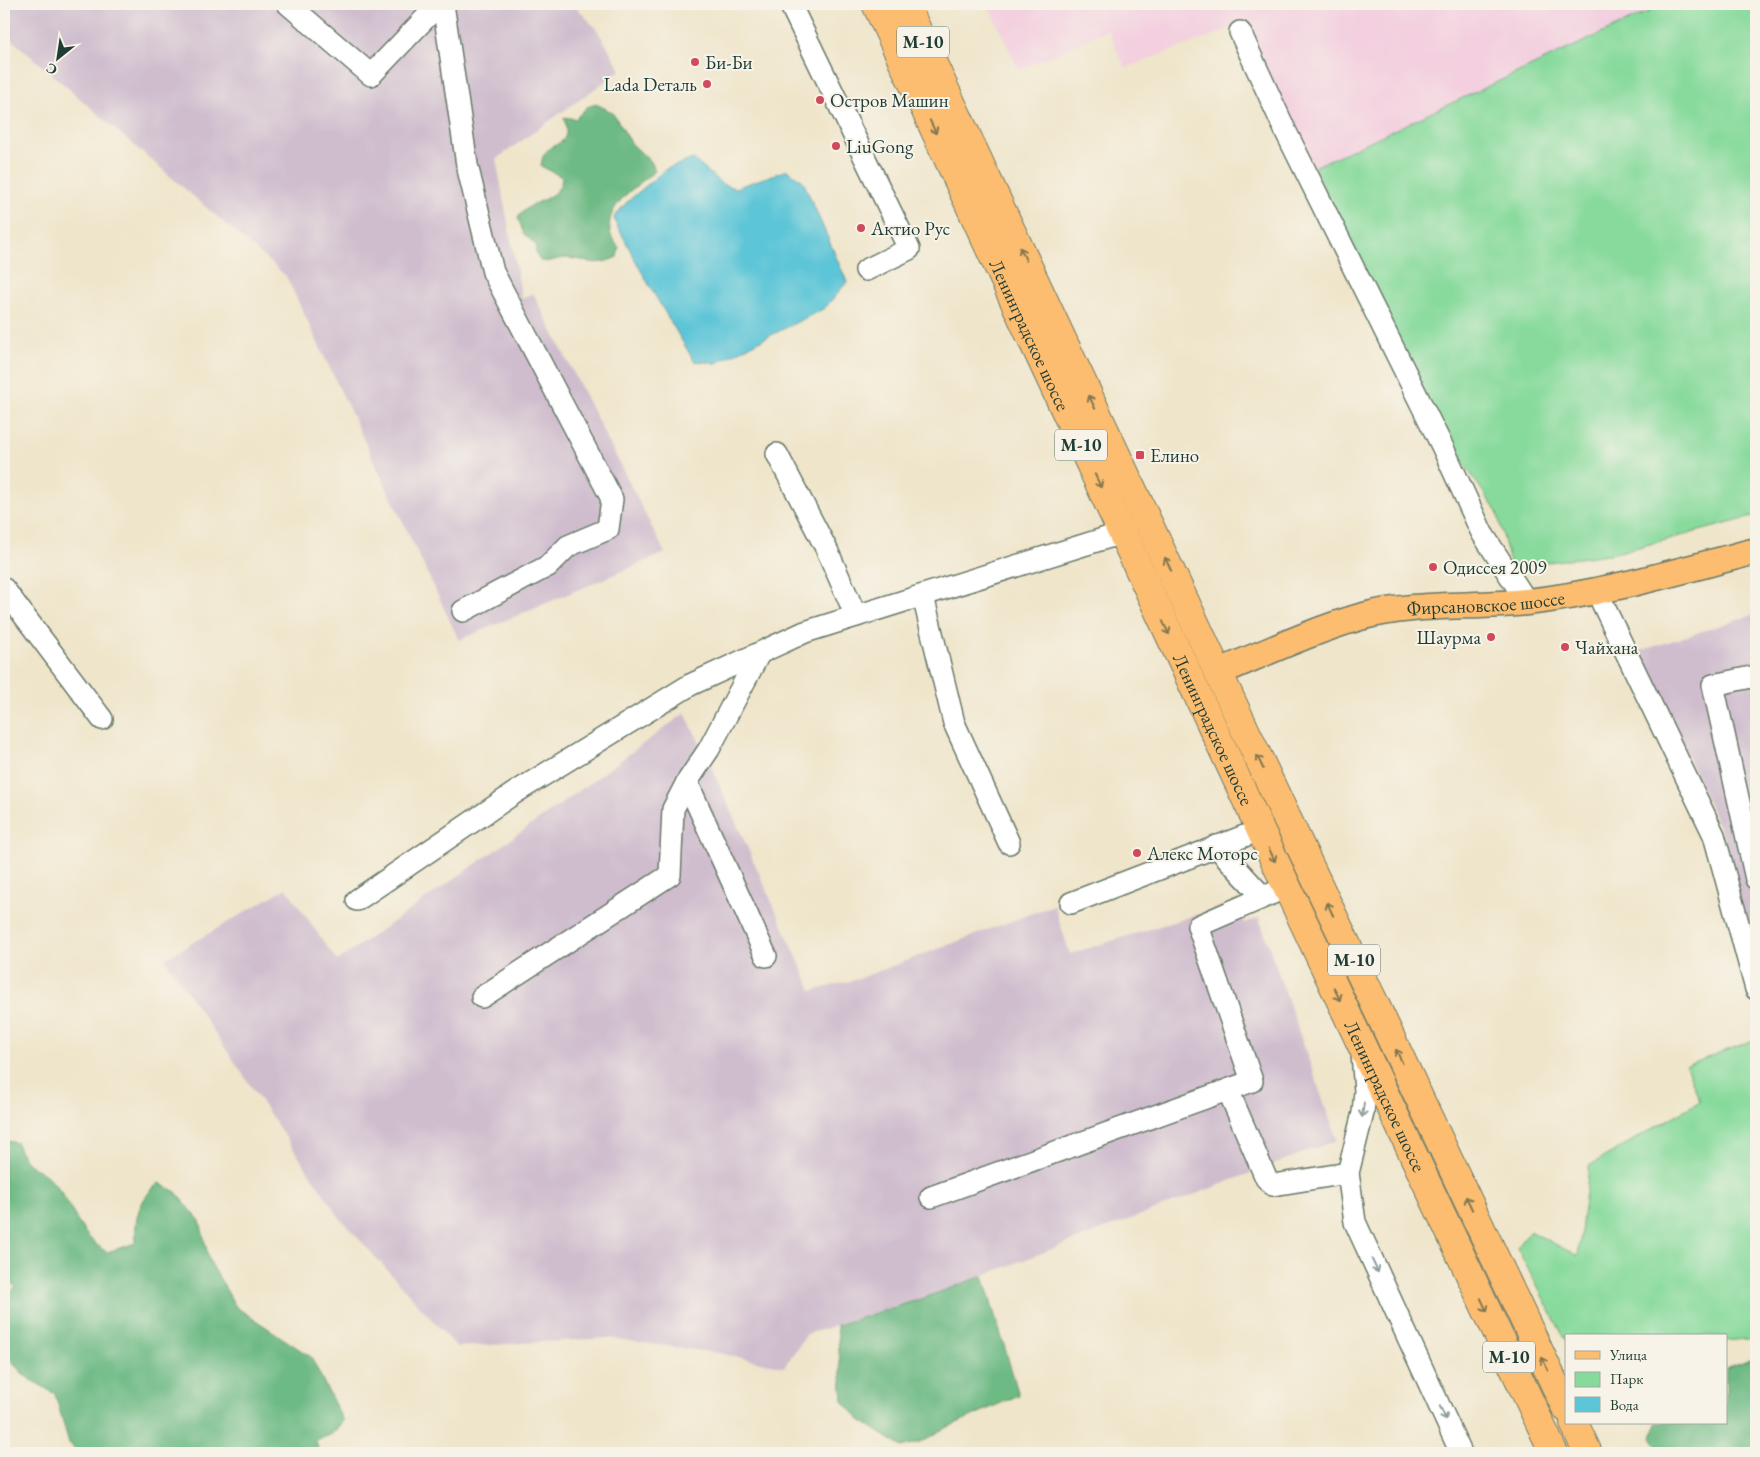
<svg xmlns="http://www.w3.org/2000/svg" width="1760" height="1457" font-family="'EB Garamond',serif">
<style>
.built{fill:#f3cfdf}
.industrial{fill:#cfbdce}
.green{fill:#87da9c;stroke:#538c68}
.forest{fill:#6dba84;stroke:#467c5c}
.water{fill:#5cc5d7;stroke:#3e8186}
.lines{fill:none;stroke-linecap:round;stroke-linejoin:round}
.minor-casing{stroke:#687868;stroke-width:24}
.major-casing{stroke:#687868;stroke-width:29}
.highway-casing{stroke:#687868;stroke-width:30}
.minor{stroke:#fff;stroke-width:21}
.major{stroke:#fcbd6f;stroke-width:26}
.highway{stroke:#fcbd6f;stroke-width:28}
.oneway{stroke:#82774f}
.oneway2{stroke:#8f9e9a}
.poi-dot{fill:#d1495b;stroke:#f7f3e8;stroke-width:2}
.labels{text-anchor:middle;stroke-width:4;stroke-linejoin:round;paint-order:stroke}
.shield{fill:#f7f3e8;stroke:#60746a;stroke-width:1}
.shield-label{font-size:18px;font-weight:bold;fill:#1f3d34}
.poi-label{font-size:19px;fill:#1f3d34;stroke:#f7f3e8;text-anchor:start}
.street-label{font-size:19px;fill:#1f3d34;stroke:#f7f3e8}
</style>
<rect width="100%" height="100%" fill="#f7f3e8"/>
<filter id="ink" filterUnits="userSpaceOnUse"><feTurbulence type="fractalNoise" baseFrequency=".02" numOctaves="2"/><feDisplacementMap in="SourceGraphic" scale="10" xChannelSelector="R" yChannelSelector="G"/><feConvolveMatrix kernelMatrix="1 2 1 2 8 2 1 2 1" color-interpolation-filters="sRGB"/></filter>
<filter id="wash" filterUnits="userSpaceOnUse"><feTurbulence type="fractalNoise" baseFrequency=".0096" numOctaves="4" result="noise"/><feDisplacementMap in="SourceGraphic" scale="20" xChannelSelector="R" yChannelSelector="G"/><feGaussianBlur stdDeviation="1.12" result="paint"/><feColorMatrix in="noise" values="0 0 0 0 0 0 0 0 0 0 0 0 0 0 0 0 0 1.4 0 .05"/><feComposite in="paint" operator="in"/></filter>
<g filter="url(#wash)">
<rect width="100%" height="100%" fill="#efe5ca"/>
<path class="built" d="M987,4H1665L1314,167L1242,24L1125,68L1108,30L1019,70Z"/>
<g class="industrial">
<path d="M4,4H573L596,28L621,70L496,159L522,299L533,293L665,553L459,640L286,276L4,33Z"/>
<path d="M1756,614V962L1724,838L1640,651Z"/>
<path d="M685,713L708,760L812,991L858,979L1054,905L1070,954L1237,902L1244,923L1259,918L1337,1140L924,1298L807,1334L784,1367L724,1354L608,1338L457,1347L340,1218L165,959L286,888L337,961L564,802Z"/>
</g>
<g class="green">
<path d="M1665,4H1756V516L1616,553L1511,567L1497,512L1468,470L1397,348L1314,167Z"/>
<path d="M1756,1039V1338L1726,1341V1336H1566V1341L1517,1248L1530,1231L1578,1256L1589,1166L1700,1101L1686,1066Z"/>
</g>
<g class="forest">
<path d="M596,104L612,112L632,144L652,163L655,171C637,186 605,205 610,231C610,237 616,243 619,248L617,257C593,268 591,260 567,258C557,258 550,263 540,261L536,254V245L524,234L518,218C528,199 561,202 562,177L541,166C543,141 564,149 566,133C567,128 565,122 564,117L575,119L587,107Z"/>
<path d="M4,1140L17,1143C27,1173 36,1163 53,1182C74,1205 77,1235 107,1252L136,1243C134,1218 139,1199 159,1183L176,1192L200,1221L209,1260L236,1307L311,1357L343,1421L332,1434L316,1440L319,1453H180L171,1446L154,1453H79L69,1443L55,1394L25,1376L4,1353V1300L16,1286L4,1281Z"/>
<path d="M983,1276L1019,1395L948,1427L926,1440L902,1447L860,1420L843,1401L837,1325L924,1298Z"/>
<path d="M1756,1357V1453H1659L1652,1437L1656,1423H1726V1368Z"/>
</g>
<path class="water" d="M693,159L722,184L735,188L787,170L803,181L847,282L825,308L716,363L694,361C671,322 647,284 627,244C623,234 616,228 614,217L627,202L666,169Z"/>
</g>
<g filter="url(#ink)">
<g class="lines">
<g class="minor-casing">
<g id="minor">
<path d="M288,4L371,75L439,4"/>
<path d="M443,4L467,165L493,272L612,499L608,529L568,546L548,566L463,611"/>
<path d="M790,4L909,249L866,270"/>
<path d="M1240,32L1286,132L1443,448L1482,533L1527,602"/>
<path d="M777,454L827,550L856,616"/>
<path d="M4,589L102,719"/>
<path d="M1596,590L1714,835L1756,989"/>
<path d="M923,596L954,723L1009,843"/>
<path d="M759,654L709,749L687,782L766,956"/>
<path d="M1756,676L1713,685L1756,879"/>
<path d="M1216,846L1263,897"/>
<path d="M357,900L516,792L690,685L805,632L1122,533"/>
<path d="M1071,903L1260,830"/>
<path d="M482,997L670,875L673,809L687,782"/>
<path d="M1362,1054L1365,1091L1363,1113L1348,1173L1355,1222L1461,1453"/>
<path d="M1228,1090L1266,1178L1273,1185L1348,1173"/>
<path d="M931,1197L1252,1081L1198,926L1287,887"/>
</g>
</g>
<g class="major-casing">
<g id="major">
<path id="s1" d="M1219,672C1265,653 1312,631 1360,617C1413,602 1472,608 1527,602C1603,594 1682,570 1756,551"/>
</g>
</g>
<g class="highway-casing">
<g id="highway">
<path id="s2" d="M876,4L1287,887L1554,1453"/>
<path d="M905,4L1240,719L1566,1408"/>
<path d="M1574,1423L1588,1453"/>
</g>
</g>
<use href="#minor" class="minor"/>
<use href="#major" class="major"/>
<use href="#highway" class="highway"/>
</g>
<defs><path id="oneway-shaft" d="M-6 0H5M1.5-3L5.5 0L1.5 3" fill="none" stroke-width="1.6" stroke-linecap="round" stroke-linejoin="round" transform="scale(1.25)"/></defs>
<g class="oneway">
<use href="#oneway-shaft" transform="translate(933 127) rotate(65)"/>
<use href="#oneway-shaft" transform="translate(1023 254) rotate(-115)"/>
<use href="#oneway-shaft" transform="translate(1092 402) rotate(-115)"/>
<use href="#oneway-shaft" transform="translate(1098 481) rotate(65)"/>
<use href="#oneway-shaft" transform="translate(1168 564) rotate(-115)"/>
<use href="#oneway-shaft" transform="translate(1166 628) rotate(65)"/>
<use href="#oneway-shaft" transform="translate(1260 762) rotate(-115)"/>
<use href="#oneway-shaft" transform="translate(1272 855) rotate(65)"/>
<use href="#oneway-shaft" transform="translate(1330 909) rotate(-115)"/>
<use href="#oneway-shaft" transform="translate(1337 994) rotate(65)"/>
<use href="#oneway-shaft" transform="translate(1399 1056) rotate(-115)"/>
<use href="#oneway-shaft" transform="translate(1469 1203) rotate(-115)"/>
<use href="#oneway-shaft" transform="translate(1484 1305) rotate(65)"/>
<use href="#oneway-shaft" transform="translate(1545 1364) rotate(-115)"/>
</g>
<g class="oneway2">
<use href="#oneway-shaft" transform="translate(1363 1110) rotate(97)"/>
<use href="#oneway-shaft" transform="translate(1375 1266) rotate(65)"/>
<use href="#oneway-shaft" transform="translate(1443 1413) rotate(65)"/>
</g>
</g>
<g class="poi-dot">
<circle cx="695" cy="62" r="5"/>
<circle cx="707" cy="84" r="5"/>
<circle cx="820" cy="100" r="5"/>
<circle cx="836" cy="146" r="5"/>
<circle cx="861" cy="228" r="5"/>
<rect x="1135" y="450" width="10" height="10" rx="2.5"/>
<circle cx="1433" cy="567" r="5"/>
<circle cx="1491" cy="637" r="5"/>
<circle cx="1565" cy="647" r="5"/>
<circle cx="1137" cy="853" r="5"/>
</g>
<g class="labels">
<g class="shield">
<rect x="897" y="26.5" width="52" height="31" rx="4"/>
<rect x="1055" y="429.5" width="52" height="31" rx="4"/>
<rect x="1328" y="944.5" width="52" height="31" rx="4"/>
<rect x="1483" y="1341.5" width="52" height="31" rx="4"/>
</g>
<g class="shield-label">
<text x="923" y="48">М-10</text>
<text x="1081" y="451">М-10</text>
<text x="1354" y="966">М-10</text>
<text x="1509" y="1363">М-10</text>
</g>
<g class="poi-label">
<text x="705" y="69">Би-Би</text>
<text x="697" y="91" text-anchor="end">Lada Dеталь</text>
<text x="830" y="107">Остров Машин</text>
<text x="846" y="153">LiuGong</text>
<text x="871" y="235">Актио Рус</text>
<text x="1150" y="462">Елино</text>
<text x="1443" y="574">Одиссея 2009</text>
<text x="1481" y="644" text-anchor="end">Шаурма</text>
<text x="1575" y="654">Чайхана</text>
<text x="1147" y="860">Алекс Моторс</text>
</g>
<g class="street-label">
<text dy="7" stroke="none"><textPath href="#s2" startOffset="365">Ленинградское шоссе</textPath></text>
<text dy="7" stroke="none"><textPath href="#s1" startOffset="278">Фирсановское шоссе</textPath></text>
<text dy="7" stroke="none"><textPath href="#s2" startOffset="800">Ленинградское шоссе</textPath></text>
<text dy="7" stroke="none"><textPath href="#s2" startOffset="1205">Ленинградское шоссе</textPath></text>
</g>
</g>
<rect width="1760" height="1457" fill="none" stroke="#f7f3e8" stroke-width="20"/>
<rect x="1565" y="1334" width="162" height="90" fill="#f7f3e8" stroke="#a1aaa0"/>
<rect x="1575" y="1351" width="25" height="8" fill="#fcbd6f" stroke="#a1aaa0"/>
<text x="1610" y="1360" font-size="15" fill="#1f3d34">Улица</text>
<rect x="1575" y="1372" width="25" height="15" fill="#87da9c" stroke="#a1aaa0"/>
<text x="1610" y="1384" font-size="15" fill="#1f3d34">Парк</text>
<rect x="1575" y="1397" width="25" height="15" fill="#5cc5d7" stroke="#a1aaa0"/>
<text x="1610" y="1410" font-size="15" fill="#1f3d34">Вода</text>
<g transform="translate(58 58) rotate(210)" stroke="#f7f3e8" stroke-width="4" paint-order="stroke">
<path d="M0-4L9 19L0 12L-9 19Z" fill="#1f3d34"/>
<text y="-8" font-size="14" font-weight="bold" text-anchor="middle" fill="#1f3d34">С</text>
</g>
</svg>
